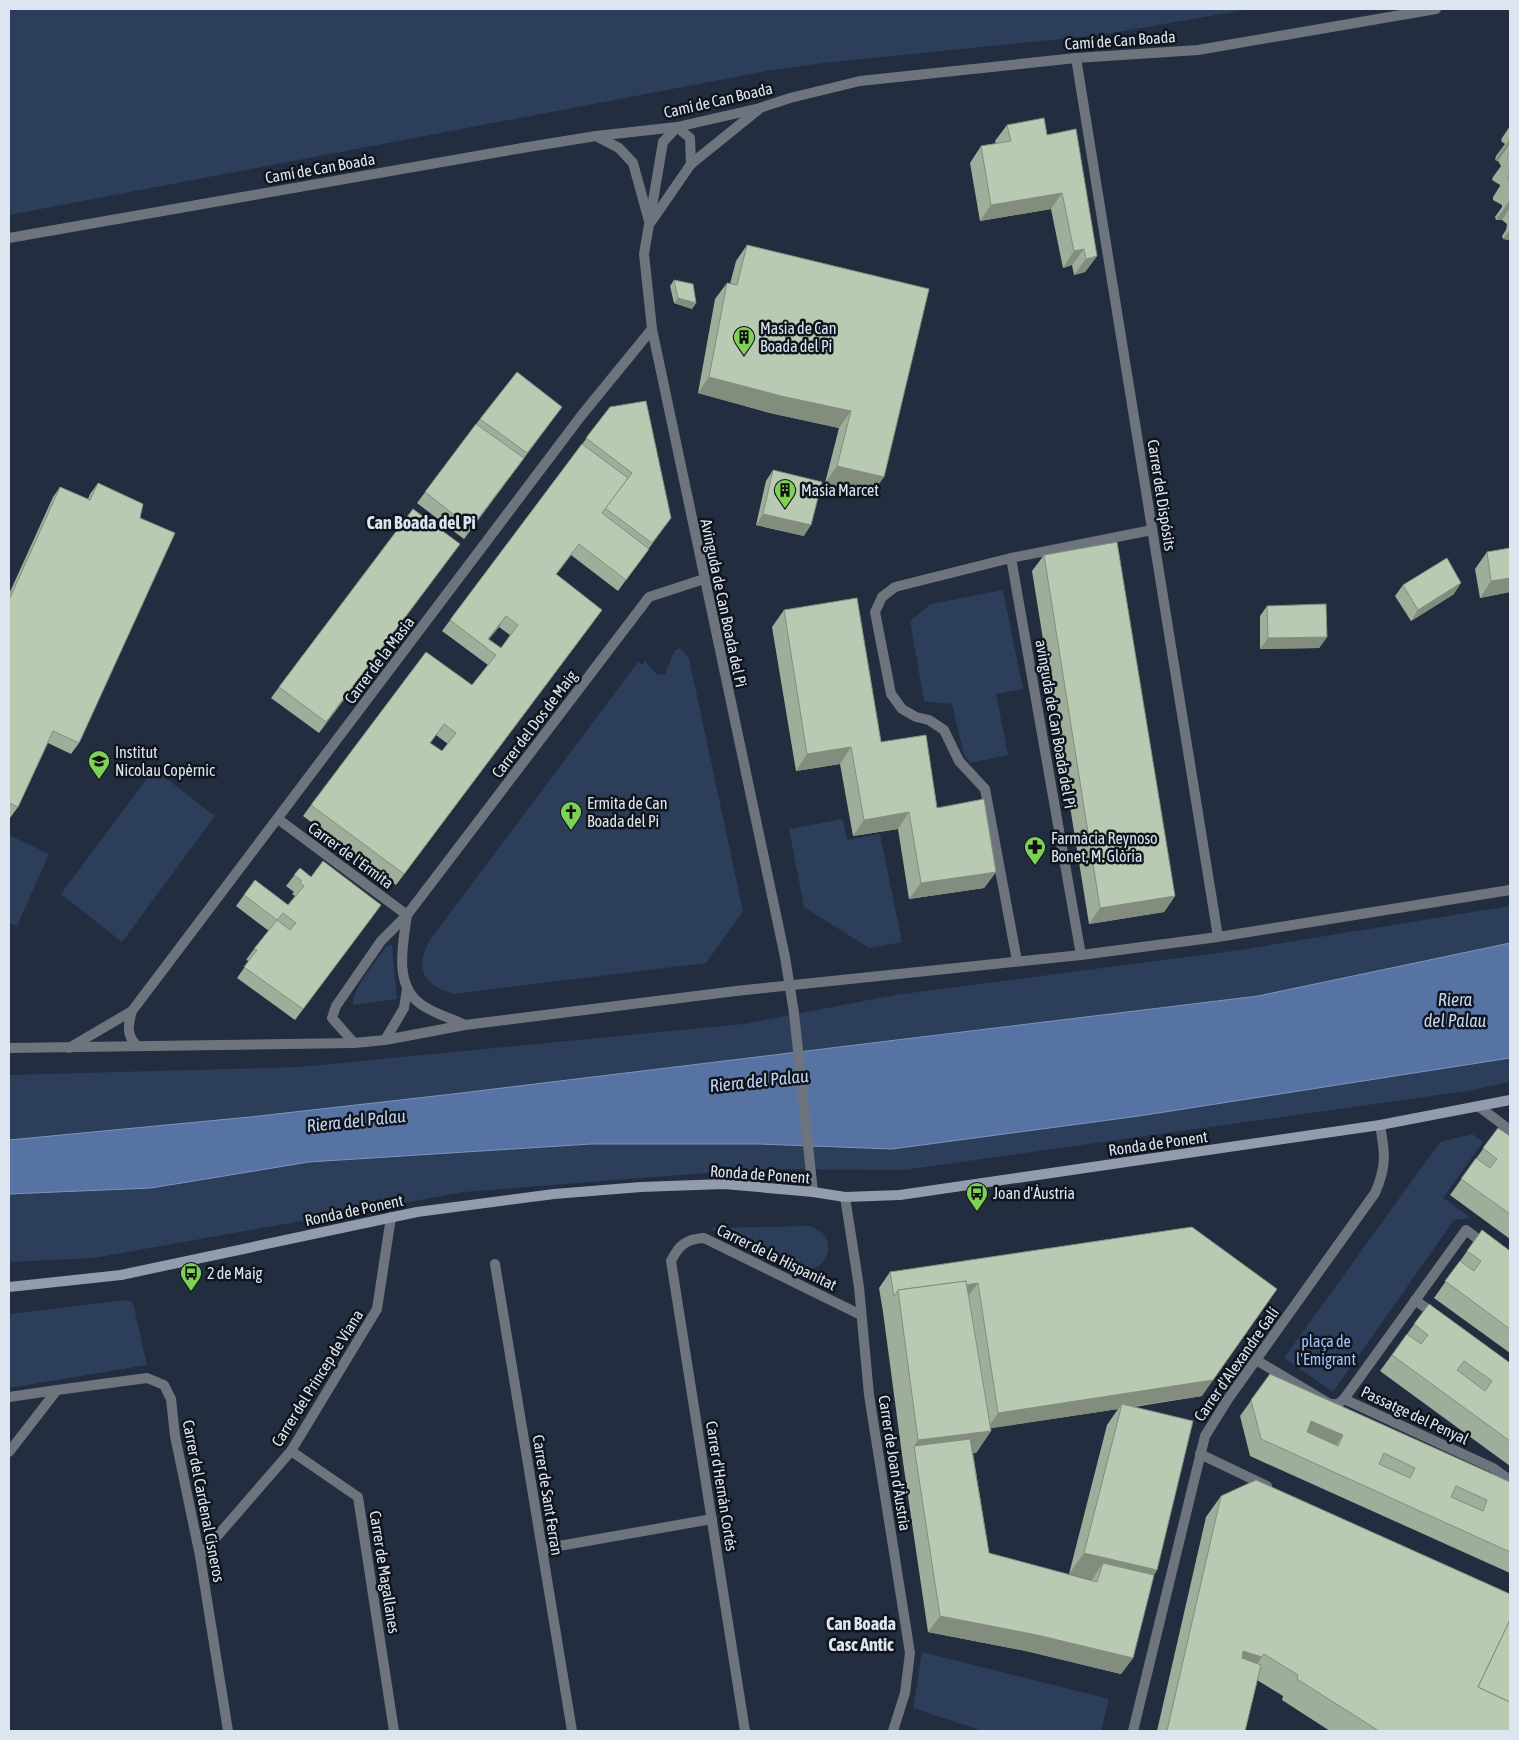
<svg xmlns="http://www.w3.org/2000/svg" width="1519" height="1740" font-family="'Asap Condensed',sans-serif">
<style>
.green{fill:#2d3e5b}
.water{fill:#5673a4;stroke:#7e95bb}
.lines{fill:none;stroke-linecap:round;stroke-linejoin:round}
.pedestrian{stroke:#6e747e;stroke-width:10}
.minor{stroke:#6e747e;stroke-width:10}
.secondary{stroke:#939cac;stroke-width:10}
.wall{fill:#9fae9a;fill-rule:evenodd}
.shaded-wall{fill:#828d7d}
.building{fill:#b9cab3;stroke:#828d7d;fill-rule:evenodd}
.labels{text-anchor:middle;stroke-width:5;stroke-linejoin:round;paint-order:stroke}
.street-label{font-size:16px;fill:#dde5f1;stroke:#10151d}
.poi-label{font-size:16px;fill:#dde5f1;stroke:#10151d;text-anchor:start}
.park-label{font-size:16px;fill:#9fc3fd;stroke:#10151d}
.neighbourhood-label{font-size:18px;font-weight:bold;fill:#dde5f1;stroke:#10151d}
.water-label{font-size:18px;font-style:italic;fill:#c4d6f4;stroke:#10151d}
</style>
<rect width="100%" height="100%" fill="#222d3f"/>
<g class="green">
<path d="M9,9H1250L1100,35L823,63L767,71L9,215Z"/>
<path d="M1003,590L1023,689L996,694L1008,755L970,763L964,755L952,704L924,701L910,621L931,604Z"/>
<path d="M680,648L689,658L743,911L706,963L454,994C421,985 414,966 432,937L638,662L642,665L645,661L657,675L665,674L675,650Z"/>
<path d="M154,769L215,816L122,942L61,894Z"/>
<path d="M843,819L847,840L880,834L902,942L869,948L804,907L789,829Z"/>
<path d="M9,835L49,854L17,926L9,923Z"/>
<path d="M1510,906V943L1258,996L453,1094L250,1117L9,1140V1075L300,1067L743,1024L895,995L1240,950Z"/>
<path d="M392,945L397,999L353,1005C351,990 377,959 387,946Z"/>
<path d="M1510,1058V1082L1467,1091L904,1170L757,1169L464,1192L94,1258L9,1262V1194L151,1188L309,1162L591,1144H758L892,1149L1139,1116Z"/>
<path d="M1472,1134L1483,1142L1443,1198L1471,1218L1454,1220L1333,1392L1284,1358L1440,1142Z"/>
<path d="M810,1226L823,1233C837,1253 820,1276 797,1268L710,1228Z"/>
<path d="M127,1300L133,1303L147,1365L9,1388V1314Z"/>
<path d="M922,1652L1109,1699L1101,1731H983L913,1708Z"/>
</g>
<path class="water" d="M1510,943V1058L1139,1116L892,1149L758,1144H591L309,1162L151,1188L9,1194V1140L250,1117L453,1094L1258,996Z"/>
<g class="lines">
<g class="pedestrian">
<path d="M9,1397L57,1390"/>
<path d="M542,1549L712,1519"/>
</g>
<g class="minor">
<path d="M1076,58L1218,937"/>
<path d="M677,127L663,142L644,254L652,329L785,957L794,1013L813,1192"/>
<path d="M677,127L690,138L691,164"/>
<path d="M596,136L619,148L633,163L649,221"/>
<path d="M651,222L691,164L759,109"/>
<path d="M9,238L522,148L596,136L677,127L760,108L790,98L860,81L1076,58L1198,50L1436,9"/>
<path d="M1011,558L1081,955"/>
<path d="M278,819L407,915"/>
<path d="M407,915C403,944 393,986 422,1005C435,1014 451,1018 465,1025"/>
<path d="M1017,961L985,789L959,761L944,730L929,720L916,717L902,709L891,694L875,612L882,597L895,587L1011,558L1152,530"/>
<path d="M132,1011C128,1025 126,1035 137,1046"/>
<path d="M385,1040L404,1008L407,989"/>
<path d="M354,1043L332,1018L336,1006L381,941L407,915L649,597L704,579"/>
<path d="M9,1048L354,1043L385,1040L465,1025L736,991L1081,955L1218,937L1510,890"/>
<path d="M69,1048L132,1011L581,416L652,329"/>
<path d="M1478,1106L1510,1130"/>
<path d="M845,1197L859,1287L869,1395L910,1653L905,1693L893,1731"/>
<path d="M495,1264L572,1731"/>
<path d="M1415,1300L1437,1316"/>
<path d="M1256,1360L1330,1404H1338L1344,1399L1493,1468L1510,1480"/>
<path d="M1344,1399L1466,1230L1487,1246"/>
<path d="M291,1451L358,1497L394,1731"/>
<path d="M9,1452L57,1390L147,1378L164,1385L171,1399L175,1436L200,1556L228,1731"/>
<path d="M1200,1454L1267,1486"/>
<path d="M200,1556L291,1451L377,1309L391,1217"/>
<path d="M745,1731L671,1261C679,1245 686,1239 704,1238L861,1315"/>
<path d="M1133,1731L1205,1436L1228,1399L1375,1193C1387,1166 1385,1153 1380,1125"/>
</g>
<path class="secondary" d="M9,1287L121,1275L417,1212L554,1194L641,1187L724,1184L813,1192L845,1197L900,1195L1380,1125L1510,1100"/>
</g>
<g class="wall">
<path d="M1007,125L1047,135L1097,256L1085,272L1074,275L1072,265L1063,268L1051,209L980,221L970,163L981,146L996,144L995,141Z"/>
<path d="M1510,126V240L1503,239L1502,236L1506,230L1507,224L1502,220H1496L1495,217L1502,207V205L1493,200V197L1500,186V185L1492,180L1493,177L1501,166L1498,161L1495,160L1496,156L1505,144L1501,141L1502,138Z"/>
<path d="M747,245L929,289L872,494L825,483L839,428L770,413L698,393L715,299L727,283L730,284L736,261Z"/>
<path d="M674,280L696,303L692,309L674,303L670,286Z"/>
<path d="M562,407L464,539L417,503L480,419Z"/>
<path d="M610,407L671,518L618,591L571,555L556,575L594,621L396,885L303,816L311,805L472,685L488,665L442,631ZM499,627L510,635L501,648L489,639ZM436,735L448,744L442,751L430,743Z"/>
<path d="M773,470L804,536L756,525L766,481Z"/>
<path d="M98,483L79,743L71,754L48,743L18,807L10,818H9V594L53,497L60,487L88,499L90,494Z"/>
<path d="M460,544L319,733L271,698L279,687Z"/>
<path d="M1510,548V592L1480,598L1475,569L1487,552Z"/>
<path d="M1044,555L1175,896L1164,912L1089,924L1032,571Z"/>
<path d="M1403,585L1454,594L1411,621L1395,596Z"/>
<path d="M1267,606L1327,637L1319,648L1260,649V616Z"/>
<path d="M784,610L881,742L937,808L996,872L984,888L909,899L898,829L853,836L840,764L796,771L772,627Z"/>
<path d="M300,868L311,877L373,916L295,1020L237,978L249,961L246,960L254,949L269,931L236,906L255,880L288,905L295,896L292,894L294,892L286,886Z"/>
<path d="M1498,1128L1510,1136V1239L1450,1195Z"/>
<path d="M1192,1227L1202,1396L1134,1407L1157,1570L1154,1575L1133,1658L1121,1674L1026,1651L928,1632L903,1462L883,1312L879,1288L890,1272ZM1118,1409L1107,1425L1069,1574L1092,1580L1091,1581L989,1553L973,1453H976L991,1431L990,1428Z"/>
<path d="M1482,1230L1510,1251V1353L1434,1298Z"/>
<path d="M1429,1304L1510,1363V1466L1380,1371Z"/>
<path d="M1270,1374L1510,1482V1573L1250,1456L1240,1416Z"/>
<path d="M1221,1496L1510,1731H1330L1282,1700L1283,1696L1257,1680L1245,1731H1157L1206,1517Z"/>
</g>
<g class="shaded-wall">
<path d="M1510,139V144L1498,161L1495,160Z"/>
<path d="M1062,193L1051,209L980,221L991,205Z"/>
<path d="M1510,200V208L1502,220H1496Z"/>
<path d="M1510,229V240L1503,239Z"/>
<path d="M1084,249L1072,265L1063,268L1074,251Z"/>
<path d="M1097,256L1085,272L1074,275L1086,259Z"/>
<path d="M678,298L696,303L692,309L674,303Z"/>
<path d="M709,377L851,411L839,428L770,413L698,393Z"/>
<path d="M562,407L516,469L464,539L471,528Z"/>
<path d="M837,466L884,477L872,494L825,483Z"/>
<path d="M763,514L811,525L804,536L756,525Z"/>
<path d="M460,544L452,555L319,733L326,722Z"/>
<path d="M1510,578V592L1480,598L1491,581Z"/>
<path d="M1461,583L1454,594L1411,621L1418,610Z"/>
<path d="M602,610L594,621L396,885L404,874Z"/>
<path d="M506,616L499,627L483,646Z"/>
<path d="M1327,637L1319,648L1260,649L1268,638Z"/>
<path d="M851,747L840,764L796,771L807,754Z"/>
<path d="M909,812L898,829L853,836L864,820Z"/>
<path d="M996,872L984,888L909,899L921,883Z"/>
<path d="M1175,896L1164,912L1089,924L1100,908Z"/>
<path d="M381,905L373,916L295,1020L303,1009Z"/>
<path d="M978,1283L966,1299L899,1295Z"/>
<path d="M1277,1289L1202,1396L1121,1408L1122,1404L1118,1409L987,1429L998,1413Z"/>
<path d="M1311,1421L1343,1435L1332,1451L1300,1438Z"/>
<path d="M991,1431L976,1453L916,1460L914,1446L903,1462L918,1440Z"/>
<path d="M1084,1553L1157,1570L1142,1591L1103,1563L1092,1580L1069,1574Z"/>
<path d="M940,1616L1037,1635L1133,1658L1121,1674L1026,1651L928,1632Z"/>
<path d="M1243,1651L1262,1657L1247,1678L1228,1673Z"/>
</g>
<g class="building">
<path d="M1044,118L1047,135L1076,129L1097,256L1086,259L1084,249L1074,251L1062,193L991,205L981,146L1011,141L1007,125Z"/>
<path d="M1510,155V161L1507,159L1508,156Z"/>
<path d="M1510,174V180L1508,179V176Z"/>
<path d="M747,245L929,289L884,477L837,466L851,411L781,396L709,377L727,283L737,285Z"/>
<path d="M674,280L693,284L696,303L678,298Z"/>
<path d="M517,372L562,407L527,453L480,419Z"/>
<path d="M646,401L671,518L652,543L605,508L632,473L586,438L610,407Z"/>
<path d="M476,424L524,458L471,528L425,492Z"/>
<path d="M582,444L628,478L602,513L649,549L626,580L579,544L556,574L602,610L404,874L311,805L426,652L472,685L496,655L450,620ZM506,616L518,625L501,648L488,639ZM444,724L456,733L442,751L430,743Z"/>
<path d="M773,470L822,482L811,525L763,514Z"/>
<path d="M98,483L143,504L140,518L175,533L79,743L53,731L18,807L9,803V600L60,487L90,500Z"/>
<path d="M413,509L460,544L326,722L279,687Z"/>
<path d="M1117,542L1175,896L1100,908L1044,555Z"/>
<path d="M1510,548V578L1491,581L1487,552Z"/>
<path d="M1447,558L1461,583L1418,610L1403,585Z"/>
<path d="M857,598L881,742L926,735L937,808L984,799L996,872L921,883L909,812L864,820L851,747L807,754L784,610Z"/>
<path d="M1326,604L1327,637L1268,638L1267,606Z"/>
<path d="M323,861L381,905L303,1009L244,967L257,950L254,949L277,920L290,930L296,923L283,913L277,920L244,895L255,880L288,905L304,886L300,883L302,881L294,875L300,868L311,877Z"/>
<path d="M1498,1128L1510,1136V1214L1461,1179L1476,1158L1490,1168L1497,1159L1483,1148Z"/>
<path d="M1192,1227L1277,1289L1213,1380L998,1413L978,1283L966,1285V1281L898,1290L894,1296L890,1272Z"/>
<path d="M1482,1230L1510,1251V1329L1445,1281L1460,1261L1474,1271L1481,1261L1467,1251Z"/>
<path d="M966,1281L991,1431L918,1440L898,1290Z"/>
<path d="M1429,1304L1510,1363V1441L1392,1355L1407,1334L1421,1344L1428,1335L1414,1324ZM1464,1361L1492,1381L1485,1391L1457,1370Z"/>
<path d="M1270,1374L1510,1482V1552L1261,1439L1251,1400ZM1311,1421L1343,1435L1338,1446L1307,1432ZM1384,1453L1415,1468L1410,1478L1379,1464ZM1456,1486L1487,1500L1483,1511L1451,1497Z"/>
<path d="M1122,1404L1193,1421L1157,1570L1084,1553Z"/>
<path d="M970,1439L989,1553L1097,1582L1103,1563L1154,1575L1133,1658L1037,1635L940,1616L914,1446Z"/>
<path d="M1256,1480L1510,1594V1620L1478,1687L1510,1702V1731H1379L1297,1679L1298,1675L1264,1654L1262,1657L1243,1651L1242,1658L1261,1665L1245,1731H1167L1221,1496Z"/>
<path d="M1510,1620V1702L1478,1687Z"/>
</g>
<defs>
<g id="building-pin" transform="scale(1.125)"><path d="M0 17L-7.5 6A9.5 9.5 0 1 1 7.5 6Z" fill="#7dd154" stroke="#10151d"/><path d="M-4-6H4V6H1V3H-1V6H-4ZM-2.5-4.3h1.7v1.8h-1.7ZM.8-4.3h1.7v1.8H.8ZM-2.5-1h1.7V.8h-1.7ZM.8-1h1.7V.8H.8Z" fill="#111"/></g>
<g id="school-pin" transform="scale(1.125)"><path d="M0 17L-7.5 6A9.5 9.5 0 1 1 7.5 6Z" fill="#7dd154" stroke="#10151d"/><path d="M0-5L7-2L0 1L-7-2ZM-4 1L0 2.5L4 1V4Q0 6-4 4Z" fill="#111"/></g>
<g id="church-pin" transform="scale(1.125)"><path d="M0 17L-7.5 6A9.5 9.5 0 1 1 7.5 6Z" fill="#7dd154" stroke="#10151d"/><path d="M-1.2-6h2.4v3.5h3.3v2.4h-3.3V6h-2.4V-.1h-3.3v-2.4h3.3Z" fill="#111"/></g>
<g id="pharmacy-pin" transform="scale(1.125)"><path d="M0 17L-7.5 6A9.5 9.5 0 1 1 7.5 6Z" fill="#7dd154" stroke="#10151d"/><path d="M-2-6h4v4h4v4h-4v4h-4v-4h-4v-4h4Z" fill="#111"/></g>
<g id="bus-pin" transform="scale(1.125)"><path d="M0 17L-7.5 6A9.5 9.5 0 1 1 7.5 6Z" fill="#7dd154" stroke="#10151d"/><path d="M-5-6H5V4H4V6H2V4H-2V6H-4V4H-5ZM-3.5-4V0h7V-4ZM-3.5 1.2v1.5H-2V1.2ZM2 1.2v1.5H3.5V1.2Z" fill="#111"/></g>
</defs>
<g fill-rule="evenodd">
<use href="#building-pin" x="744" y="337"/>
<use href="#building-pin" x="785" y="490"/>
<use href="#school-pin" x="99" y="761"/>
<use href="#church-pin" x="571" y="812"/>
<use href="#pharmacy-pin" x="1035" y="847"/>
<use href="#bus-pin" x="977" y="1193"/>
<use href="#bus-pin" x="191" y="1273"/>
</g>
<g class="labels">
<g class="street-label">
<text transform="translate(1120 40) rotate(-4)" y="6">Camí de Can Boada</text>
<text transform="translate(718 100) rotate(-13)" y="6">Camí de Can Boada</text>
<text transform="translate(320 168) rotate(-10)" y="6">Camí de Can Boada</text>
<text transform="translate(1162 495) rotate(81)" y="6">Carrer del Dispósits</text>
<text transform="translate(724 603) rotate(78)" y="6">Avinguda de Can Boada del Pi</text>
<text transform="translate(379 660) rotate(-53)" y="6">Carrer de la Masia</text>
<text transform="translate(534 724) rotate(-53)" y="6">Carrer del Dos de Maig</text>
<text transform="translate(1056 724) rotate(80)" y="6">avinguda de Can Boada del Pi</text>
<text transform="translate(351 855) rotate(36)" y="6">Carrer de l'Ermita</text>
<text transform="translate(1158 1143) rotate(-8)" y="6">Ronda de Ponent</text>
<text transform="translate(760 1174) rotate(4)" y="6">Ronda de Ponent</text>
<text transform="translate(354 1210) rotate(-12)" y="6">Ronda de Ponent</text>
<text transform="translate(777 1257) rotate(26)" y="6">Carrer de la Hispanitat</text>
<text transform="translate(1236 1364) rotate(-55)" y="6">Carrer d'Alexandre Galí</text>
<text transform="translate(317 1378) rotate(-58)" y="6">Carrer del Princep de Viana</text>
<text transform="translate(1415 1415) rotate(25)" y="6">Passatge del Penyal</text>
<text transform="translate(895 1463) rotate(81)" y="6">Carrer de Joan d'Àustria</text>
<text transform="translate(722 1486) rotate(81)" y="6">Carrer d'Hernán Cortés</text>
<text transform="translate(548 1495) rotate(81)" y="6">Carrer de Sant Ferran</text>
<text transform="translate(204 1501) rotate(79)" y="6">Carrer del Cardenal Cisneros</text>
<text transform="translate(385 1572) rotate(81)" y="6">Carrer de Magallanes</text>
</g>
<g class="poi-label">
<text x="760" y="334">Masia de Can<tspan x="760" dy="18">Boada del Pi</tspan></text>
<text x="801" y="496">Masia Marcet</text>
<text x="115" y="758">Institut<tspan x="115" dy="18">Nicolau Copèrnic</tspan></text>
<text x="587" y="809">Ermita de Can<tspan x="587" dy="18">Boada del Pi</tspan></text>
<text x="1051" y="844">Farmàcia Reynoso<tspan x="1051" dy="18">Bonet, M. Glòria</tspan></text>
<text x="993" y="1199">Joan d'Àustria</text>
<text x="207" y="1279">2 de Maig</text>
</g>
<g class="park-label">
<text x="1326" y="1347">plaça de<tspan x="1326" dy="18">l'Emigrant</tspan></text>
</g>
<g class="neighbourhood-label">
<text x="421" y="529">Can Boada del Pi</text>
<text x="861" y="1630">Can Boada<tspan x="861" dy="21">Casc Antic</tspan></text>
</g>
<g class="water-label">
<text x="1455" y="1006">Riera<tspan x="1455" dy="21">del Palau</tspan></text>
<text transform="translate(759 1081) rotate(-6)" y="6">Riera del Palau</text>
<text transform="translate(356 1121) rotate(-6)" y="6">Riera del Palau</text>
</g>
</g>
<rect width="1519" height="1740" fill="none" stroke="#dde5f1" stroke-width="20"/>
</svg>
